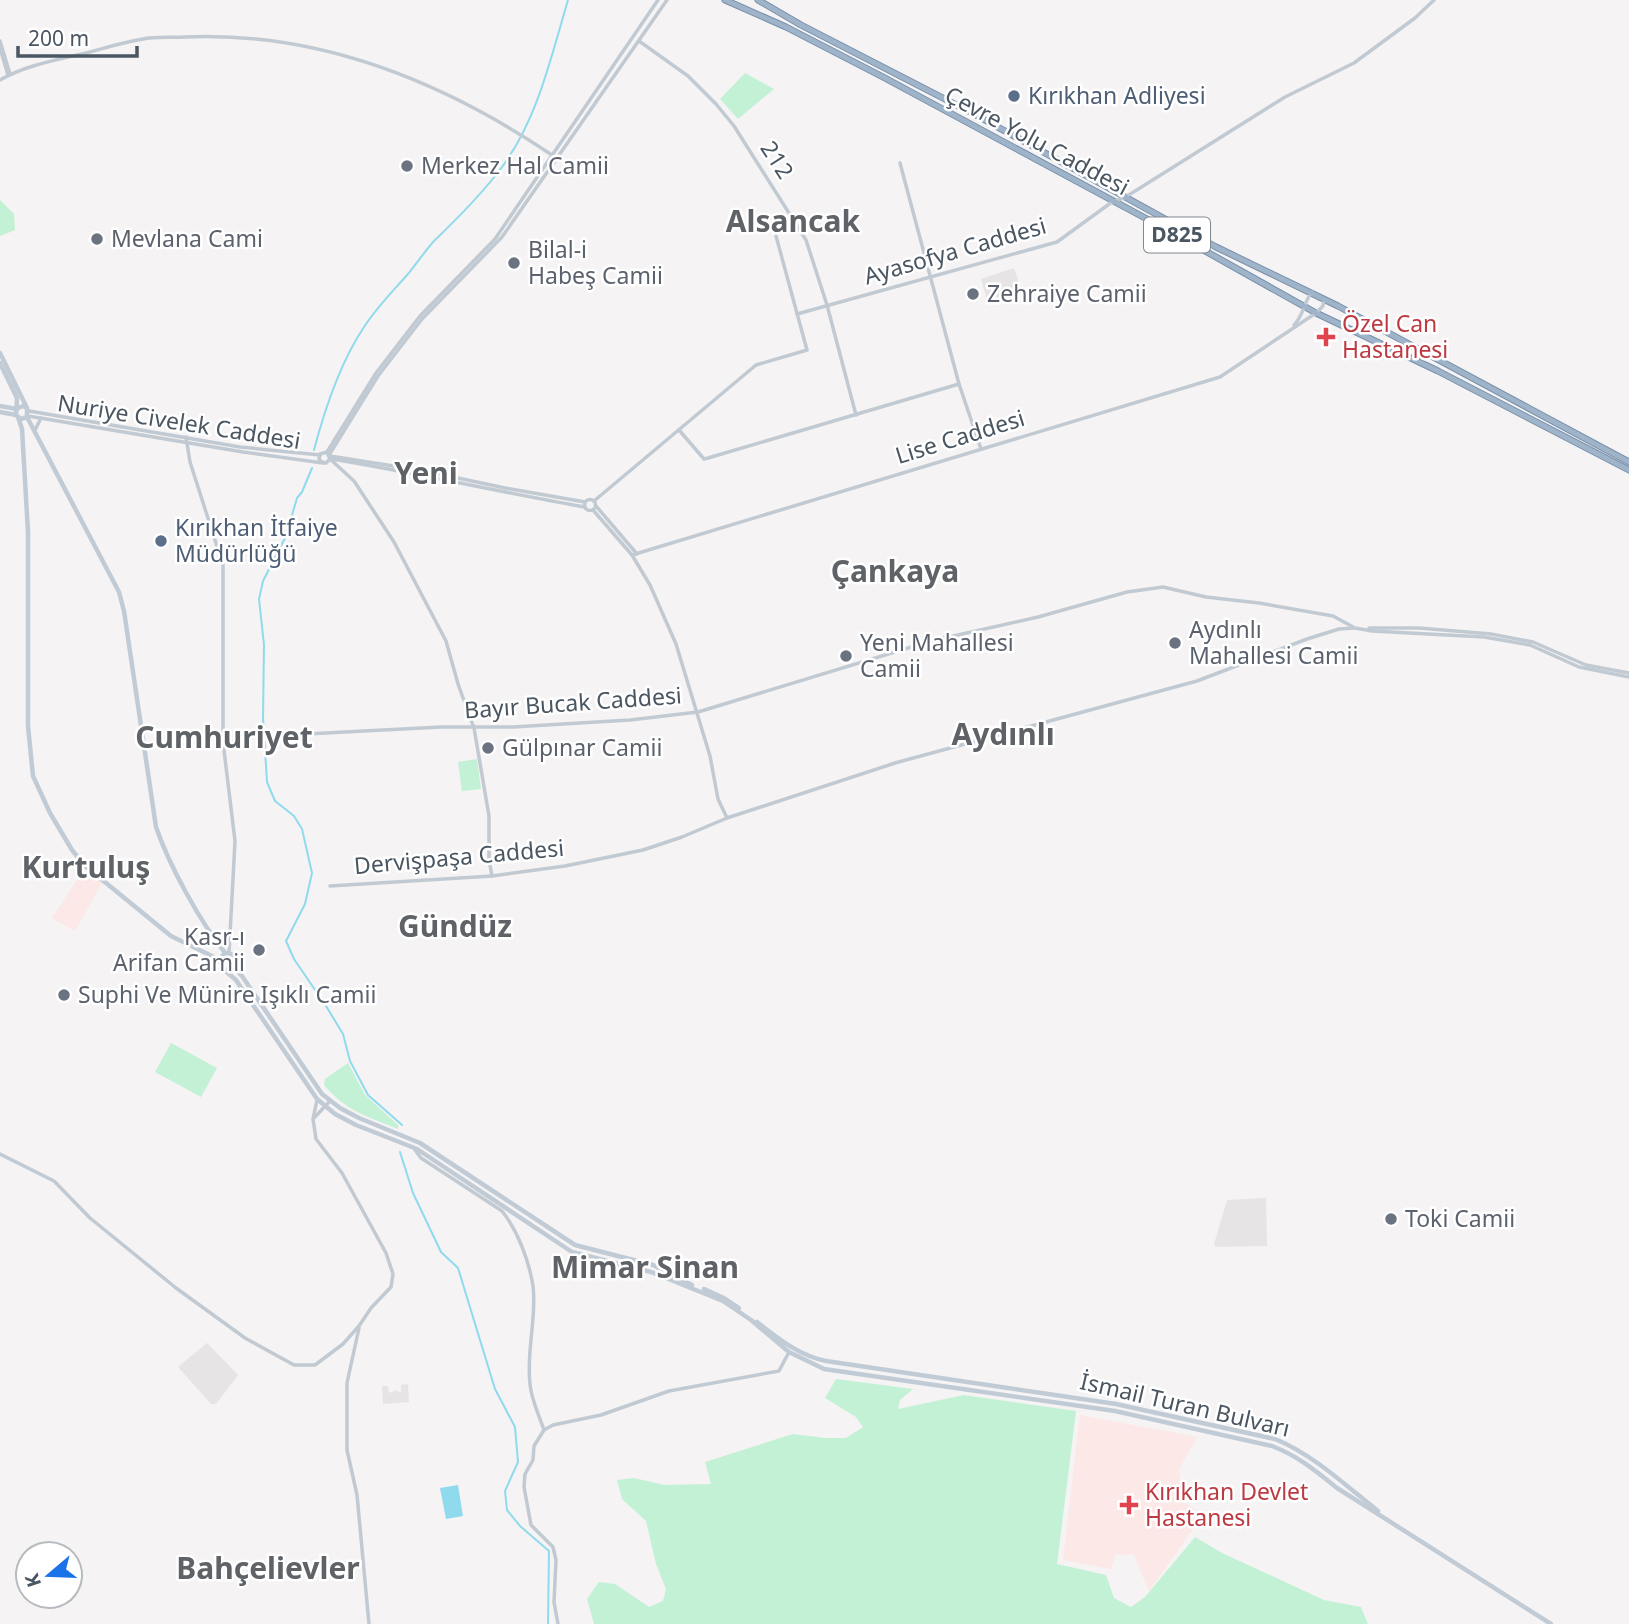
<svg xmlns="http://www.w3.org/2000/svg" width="1629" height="1624" font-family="'Noto Sans',sans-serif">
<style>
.education{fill:#e6e4e5}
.medical{fill:#fce8e6}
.green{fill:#c3f1d5}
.water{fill:#90daee}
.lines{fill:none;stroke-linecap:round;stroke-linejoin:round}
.stream{stroke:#90daee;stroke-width:2}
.trunk-casing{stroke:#7690ad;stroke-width:7}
.tertiary{stroke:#c1cad2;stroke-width:3.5}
.secondary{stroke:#c1cbd6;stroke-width:4.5}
.trunk{stroke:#9fb4c9;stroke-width:5}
.service-dot{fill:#5c6f8a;stroke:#fff;stroke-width:2.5}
.worship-dot{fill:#6b7280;stroke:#fff;stroke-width:2.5}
.health-dot{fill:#e0444e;stroke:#fff;stroke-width:2.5}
.labels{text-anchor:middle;stroke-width:5;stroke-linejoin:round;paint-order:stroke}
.shield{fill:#fff;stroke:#808990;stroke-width:2}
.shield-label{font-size:21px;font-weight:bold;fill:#4a5661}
.service-label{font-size:23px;fill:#4e5e75;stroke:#fff;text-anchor:start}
.street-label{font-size:23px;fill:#4a5661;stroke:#fff}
.worship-label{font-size:23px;fill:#5b616d;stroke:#fff;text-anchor:start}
.health-label{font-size:23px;fill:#be3a42;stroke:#fff;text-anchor:start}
.district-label{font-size:30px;font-weight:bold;fill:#5f6368;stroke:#fff}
</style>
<rect width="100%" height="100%" fill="#f5f3f3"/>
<g class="education">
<path d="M1014,268L1022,292L988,304L981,279Z"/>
<path d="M1266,1198L1267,1246L1216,1247L1214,1244L1227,1200Z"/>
<path d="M207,1343L238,1375L216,1404H211L178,1367Z"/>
<path d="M408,1384L409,1402L383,1404L382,1386H388L389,1393L397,1390L398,1392H401V1385Z"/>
</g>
<g class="medical">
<path d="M84,870L102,883L75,931L52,918Z"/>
<path d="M1080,1415L1197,1437L1179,1469L1181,1500L1195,1509L1199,1520L1149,1591L1134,1555L1116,1554L1111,1569L1063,1560Z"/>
</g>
<g class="green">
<path d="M745,73L774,89L738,119L720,99Z"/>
<path d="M0,200L14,214L15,230L0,236Z"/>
<path d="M477,759L481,789L462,791L458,762Z"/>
<path d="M171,1043L217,1068L201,1097L155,1072Z"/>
<path d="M348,1063L365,1095L398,1125V1129C367,1116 347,1112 324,1085L325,1079Z"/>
<path d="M836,1379L913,1389L900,1400L898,1409L964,1395L1076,1411L1057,1564L1106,1575L1114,1598L1131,1607L1145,1597L1195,1537L1222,1553L1324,1600L1361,1607L1368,1624H594L587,1599L599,1582L615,1584L649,1607L663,1601L666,1589L656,1564L646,1521L622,1499L617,1480L634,1478L664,1485L711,1484L705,1462L793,1434L826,1438H846L863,1427L856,1417L825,1398Z"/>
</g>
<path class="water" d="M458,1485L463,1516L446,1519L440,1488Z"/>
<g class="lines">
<g class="stream">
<path d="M314,450C325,408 340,363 364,327C376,308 393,291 408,274C417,263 425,251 434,241C458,218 482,194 502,167C538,118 551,57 568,0"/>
<path d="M312,468L302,492L297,498L286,536L263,581L259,599L264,645L263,718L267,782L275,801L294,816L302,829L312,873L305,904L286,941L294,959L326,1006L343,1034L350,1061L368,1095L402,1125"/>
<path d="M400,1152L413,1193L441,1252L458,1268L495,1389L515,1427L518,1462L505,1491L507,1510L520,1526L549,1551L548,1624"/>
</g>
<g class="trunk-casing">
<g id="trunk">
<path d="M725,0L786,27L883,77L1173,233L1316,313L1438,371L1629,470"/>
<path d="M758,0L801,25L974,114L1216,247L1338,306L1629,462"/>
</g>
</g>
<g class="tertiary">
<path d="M0,41L10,74"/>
<path d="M639,41L688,76L716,104L734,126L806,240L827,305L856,415"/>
<path d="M0,48L8,75"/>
<path d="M0,80C26,65 57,60 86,53C105,48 124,42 143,39C156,36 171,38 185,37C319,31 442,81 552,155"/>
<path d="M900,163L959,384L981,449"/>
<path d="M797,314L1057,242L1112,202L1124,198L1285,97L1354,63L1415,18L1434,0"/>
<path d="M1294,325C1304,315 1303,303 1312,292"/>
<path d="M29,411L240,447L320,455"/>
<path d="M28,416L243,452L323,463"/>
<path d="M35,430L41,418"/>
<path d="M679,430L704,459L708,458L959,384"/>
<path d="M186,437L190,462L223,565V742L235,841L229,953"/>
<path d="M327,452L330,459L326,463L322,462L319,459L320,454L327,452L376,373L420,316L495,239L658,0"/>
<path d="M329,455L378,376L422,319L502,237L667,0"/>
<path d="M330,456L425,471L505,488L585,502"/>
<path d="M330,459L354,481L394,542L446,641L458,684L474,728L489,816V860L492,876"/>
<path d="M332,459C417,473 500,492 585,507"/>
<circle cx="590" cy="505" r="5.5"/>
<path d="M594,501L756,365L807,350L776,236"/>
<path d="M596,506L637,554"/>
<path d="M593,510L632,555L650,585L676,644L710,756L718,799L727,818"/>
<path d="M632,555L1220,377L1316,313L1323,306L1324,299"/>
<path d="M1369,628H1419L1491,634L1533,642L1586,665L1629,673"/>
<path d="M268,736L441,727H513L630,720L698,712L931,641L1038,617L1127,592L1163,587L1206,597L1259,603L1333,616L1355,628L1372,631L1484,637L1530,645L1579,667L1629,677"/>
<path d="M330,886L492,876L565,866L643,850L682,837L727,818L895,763L1197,681L1307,639L1339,629L1354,628"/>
<path d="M314,1118L330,1101"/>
<path d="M415,1150L421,1158L502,1211C518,1231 529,1261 533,1286C537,1318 526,1351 530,1384C531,1399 539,1415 544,1430"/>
<path d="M0,1154L54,1181L90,1218L176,1288L245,1338L294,1365H315L343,1344L359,1326L371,1308L391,1287L393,1274L386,1253L342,1173L316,1139L313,1119L317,1100"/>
<path d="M359,1328L347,1383V1450L357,1495L369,1624"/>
<path d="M558,1624L554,1602L556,1560L553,1547L531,1525L524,1487L525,1474L533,1460L534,1446L544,1430L553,1425L601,1415L669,1391L779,1371L789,1352"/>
</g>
<g class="secondary">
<path d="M0,353L26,406"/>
<path d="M0,363L17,398L16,415L21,419L27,417V408L23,406L18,408"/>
<path d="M0,406L17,409"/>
<path d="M0,412L16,415"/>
<path d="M18,417L22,429L28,532V726L33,776L50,813L72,850L84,865L171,936L220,960"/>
<path d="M27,417L119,592L124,611L156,827C169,865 200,922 226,954"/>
<path d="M222,968L229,971L234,968L237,962L235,956L229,953L223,955L220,960L222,968L236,980L317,1099L335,1114L356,1125L417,1149L572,1252L651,1272L723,1301L751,1320L789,1352L824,1369L1115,1411L1272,1446C1298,1456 1316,1471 1337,1488L1551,1624"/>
<path d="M234,968L242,976L322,1094L340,1108L359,1118L420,1143L575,1245L653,1265L692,1285"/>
<path d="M704,1289L724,1298L739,1308"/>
<path d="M757,1322C779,1339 798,1355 826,1361L1116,1404L1275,1439C1314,1455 1345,1485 1378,1511"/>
</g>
<use href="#trunk" class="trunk"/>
</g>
<g class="service-dot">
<circle cx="1014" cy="96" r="7"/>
<circle cx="161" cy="541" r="7"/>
</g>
<g class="worship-dot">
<circle cx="407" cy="166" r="7"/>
<circle cx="97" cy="239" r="7"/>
<circle cx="514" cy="263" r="7"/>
<circle cx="973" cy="294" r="7"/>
<circle cx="1175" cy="643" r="7"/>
<circle cx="846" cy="656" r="7"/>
<circle cx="488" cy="748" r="7"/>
<circle cx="259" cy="950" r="7"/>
<circle cx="64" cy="995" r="7"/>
<circle cx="1391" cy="1219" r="7"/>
</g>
<g class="health-dot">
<path d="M1322.5 326.5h7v7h7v7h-7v7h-7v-7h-7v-7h7z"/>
<path d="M1125.5 1494.5h7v7h7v7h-7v7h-7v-7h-7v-7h7z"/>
</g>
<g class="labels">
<rect class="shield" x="1144" y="217.5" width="66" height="35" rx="5"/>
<g class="shield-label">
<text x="1177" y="242">D825</text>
</g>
<g class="service-label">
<text x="1028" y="104">Kırıkhan Adliyesi</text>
<text x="175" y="536">Kırıkhan İtfaiye<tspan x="175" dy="26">Müdürlüğü</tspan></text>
</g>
<g class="street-label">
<text transform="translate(1037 141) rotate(28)" y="8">Çevre Yolu Caddesi</text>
<text transform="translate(777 160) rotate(57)" y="8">212</text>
<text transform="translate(955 251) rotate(-16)" y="8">Ayasofya Caddesi</text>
<text transform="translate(179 422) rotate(9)" y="8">Nuriye Civelek Caddesi</text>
<text transform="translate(960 437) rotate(-17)" y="8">Lise Caddesi</text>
<text transform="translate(573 703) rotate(-4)" y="8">Bayır Bucak Caddesi</text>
<text transform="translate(459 857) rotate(-5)" y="8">Dervişpaşa Caddesi</text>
<text transform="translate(1185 1405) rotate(13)" y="8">İsmail Turan Bulvarı</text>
</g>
<g class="worship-label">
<text x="421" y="174">Merkez Hal Camii</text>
<text x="111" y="247">Mevlana Cami</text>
<text x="528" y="258">Bilal-i<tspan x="528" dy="26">Habeş Camii</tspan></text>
<text x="987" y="302">Zehraiye Camii</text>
<text x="1189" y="638">Aydınlı<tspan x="1189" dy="26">Mahallesi Camii</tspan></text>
<text x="860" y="651">Yeni Mahallesi<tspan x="860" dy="26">Camii</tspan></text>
<text x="502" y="756">Gülpınar Camii</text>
<text x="245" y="945" text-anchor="end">Kasr-ı<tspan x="245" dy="26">Arifan Camii</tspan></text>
<text x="78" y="1003">Suphi Ve Münire Işıklı Camii</text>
<text x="1405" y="1227">Toki Camii</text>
</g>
<g class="health-label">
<text x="1342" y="332">Özel Can<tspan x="1342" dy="26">Hastanesi</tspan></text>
<text x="1145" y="1500">Kırıkhan Devlet<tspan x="1145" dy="26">Hastanesi</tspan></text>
</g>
<g class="district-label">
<text x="793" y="232">Alsancak</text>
<text x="426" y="484">Yeni</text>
<text x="895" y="582">Çankaya</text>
<text x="1003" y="745">Aydınlı</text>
<text x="224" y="748">Cumhuriyet</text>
<text x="86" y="878">Kurtuluş</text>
<text x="455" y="937">Gündüz</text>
<text x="645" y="1278">Mimar Sinan</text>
<text x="268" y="1579">Bahçelievler</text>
</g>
</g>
<g transform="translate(49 1575) rotate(251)"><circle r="33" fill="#ffffff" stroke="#b7bbc0" stroke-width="2"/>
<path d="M0-5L12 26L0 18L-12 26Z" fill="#1a73e8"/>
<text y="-10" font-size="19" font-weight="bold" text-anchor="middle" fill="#4a5661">K</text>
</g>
<path d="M18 46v10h119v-10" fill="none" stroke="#4a5661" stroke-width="3.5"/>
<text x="28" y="46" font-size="21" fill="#4a5661" stroke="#ffffff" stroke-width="5" paint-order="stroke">200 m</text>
</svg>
